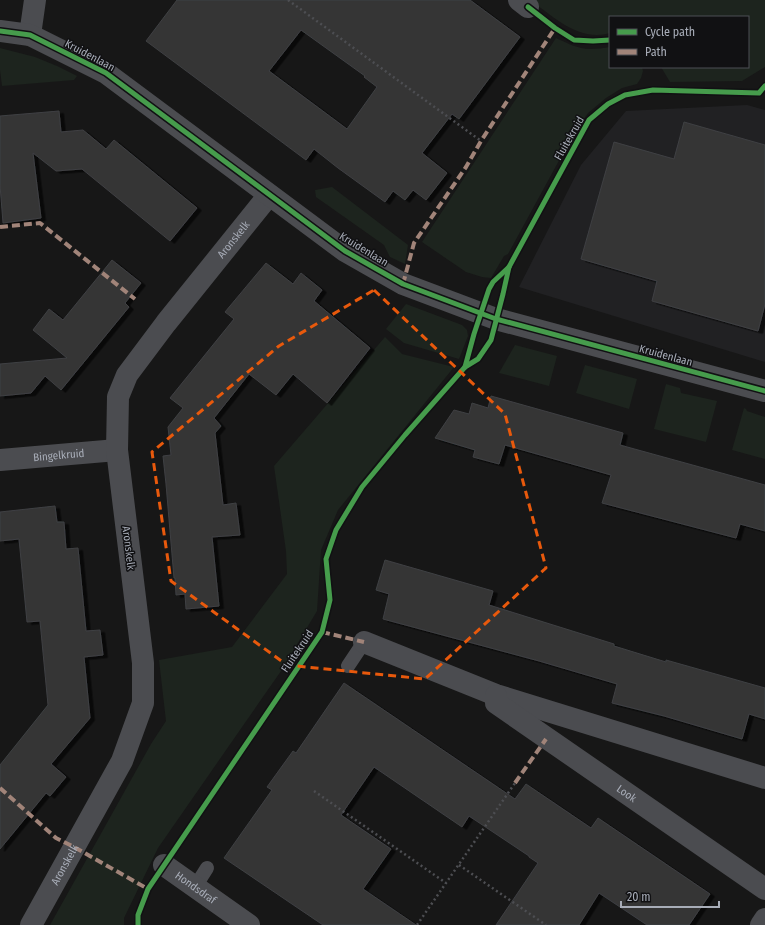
<svg xmlns="http://www.w3.org/2000/svg" width="765" height="925" font-family="'Fira Sans Condensed',sans-serif">
<style>
.built{fill:#212123}
.green{fill:#1d241e}
.building{fill:#353536;stroke:#3f4043;fill-rule:evenodd;filter:url(#shadow)}
.lines{fill:none;stroke-linecap:round;stroke-linejoin:round}
.path{stroke:#4d4e52;stroke-width:2.5;stroke-dasharray:2 3;stroke-linecap:butt}
.service{stroke:#4b4c50;stroke-width:14}
.minor{stroke:#4b4c50;stroke-width:22}
.tertiary{stroke:#4b4c50;stroke-width:22}
.quiet{stroke:#a18479;stroke-width:4;stroke-dasharray:8 4;stroke-linecap:butt}
.cycleway-casing{stroke:#111113;stroke-width:8}
.cycleway{stroke:#469c4c;stroke-width:5}
.marked{fill:none;stroke:#e8590c;stroke-width:3;stroke-dasharray:8 5;stroke-linejoin:round}
.labels{text-anchor:middle;stroke-width:3;stroke-linejoin:round;paint-order:stroke}
.street-label{font-size:11px;fill:#a8adb8;stroke:#111113}
</style>
<defs>
<filter id="shadow"><feDropShadow dx="4.5" dy="2.5" stdDeviation="0" flood-color="#0009"/></filter>
</defs>
<rect width="100%" height="100%" fill="#171717"/>
<path class="built" d="M747,105L765,110V362L519,287L581,165L626,111Z"/>
<g class="green">
<path d="M530,0H765V67L742,81L670,82L661,67H748V17H610V33C579,42 554,17 530,0Z"/>
<path d="M556,38C567,43 578,49 590,49C597,49 604,48 610,47V67H642L643,71L641,78L637,84L622,88L606,98L588,113L574,133L508,254L504,256L491,278L482,277L466,272L422,242Z"/>
<path d="M0,48L35,57L57,66L77,76L74,80L2,86L0,70Z"/>
<path d="M332,187L408,245L405,264L390,257L384,245L316,197L315,190Z"/>
<path d="M406,304L462,325L467,330L468,336L459,359L404,343L386,329Z"/>
<path d="M385,337L402,354L454,367L338,510L321,550L317,611L281,671L158,848L124,918V925H50L151,744L166,721L159,660L232,647L287,574L286,551L274,466Z"/>
<path d="M515,345L557,356L549,386L499,373Z"/>
<path d="M585,365L637,379L629,409L576,393Z"/>
<path d="M666,384L680,388L681,393L717,401L706,442L654,429Z"/>
<path d="M744,408L746,409L747,411L765,417V459L732,450Z"/>
</g>
<g class="building">
<path d="M177,0H470L520,37L459,119L452,114L422,153L447,173L426,200L413,190L405,200L393,191L385,202L338,168L314,149L306,160L146,41ZM301,30L365,76L364,77L377,87L347,129L269,71Z"/>
<path d="M59,111L61,132L83,130L106,149L114,140L197,208L170,241L82,169L56,171L33,153L41,218L3,223L0,185V116Z"/>
<path d="M684,122L765,145V304L758,331L652,301L657,281L581,259L614,142L674,159Z"/>
<path d="M112,260L141,283L125,303L129,307L61,390L45,376L31,393L0,396V364L67,358L33,330L49,309L63,320Z"/>
<path d="M266,263L293,284L301,273L322,290L314,301L370,348L327,403L293,374L276,395L249,374L214,418L221,426L215,433L223,505L236,503L240,535L212,537L219,606L186,609L185,594L176,595L175,578H174L166,484L163,456L171,455L168,427L183,408L170,398L234,319L225,312Z"/>
<path d="M491,396L623,433L620,445L765,485V531L740,524L736,538L602,503L611,475L505,445L499,464L473,457L475,450L435,438L454,410L469,414L472,403L488,408Z"/>
<path d="M55,506L57,522H64L66,549L78,548L86,631L100,630L103,655L84,657L90,718L51,764L66,777L50,796L46,793L0,849V765L48,705L40,621L27,622L19,539L0,541V512Z"/>
<path d="M385,560L493,591L489,605L614,644V646L666,662V660L765,688V719L749,714L742,739L664,716L612,703L617,684L539,661L383,619L389,594L376,590Z"/>
<path d="M344,683L515,799L526,784L591,828L598,818L710,894L689,925H647L599,893L579,925H496L538,863L529,857V856L469,816L462,827L374,767L341,815L391,849L363,889L416,925H323L224,858L272,790L267,787L293,751L296,753Z"/>
</g>
<g class="lines">
<g class="path">
<path d="M288,0L481,141"/>
<path d="M314,791L446,883"/>
<path d="M459,865L546,925"/>
<path d="M417,925L515,783"/>
</g>
<g class="service">
<path d="M348,666L364,642"/>
<path d="M195,887L207,868"/>
</g>
<g class="minor">
<path d="M519,0L528,7"/>
<path d="M30,35L35,0"/>
<path id="s1" d="M0,460L117,450"/>
<path d="M364,642L496,695L765,778"/>
<path id="s2" d="M496,696V703L765,889"/>
<path id="s3" d="M164,865L249,925"/>
<path id="s4" d="M31,925L122,761L143,703V663L117,450L118,397L127,375L166,323L269,195"/>
<path d="M761,925L765,919"/>
</g>
<path class="tertiary" d="M0,31L30,35L106,73L345,251L403,284L496,319L765,391"/>
<g class="quiet">
<path d="M0,227L40,223L135,299"/>
<path d="M403,284L414,243L466,167L481,141L555,28"/>
<path d="M322,632L364,642"/>
<path d="M515,783L546,739"/>
<path d="M0,788L56,838L74,847L148,889"/>
</g>
<g class="cycleway-casing">
<g id="cycleway">
<path d="M528,7L555,28L574,40L593,41L610,40"/>
<path d="M0,31L30,35L106,73L345,251L403,284L496,319L765,391"/>
<path d="M465,367L474,334L489,289L493,282L509,267"/>
<path d="M138,925V915L148,889L322,632L330,600L326,559L336,530L362,487L405,435L465,367L478,359L491,340L503,294L509,267L589,120L608,104L625,95L653,90L759,93L765,86"/>
</g>
</g>
<use href="#cycleway" class="cycleway"/>
</g>
<path class="marked" d="M374,290L505,414L546,568L425,679L287,665L171,581L152,452L279,346Z"/>
<g class="labels">
<g class="street-label">
<text transform="translate(90 55) rotate(28)" y="4">Kruidenlaan</text>
<text transform="translate(569 138) rotate(-60)" y="4">Fluitekruid</text>
<text dy="4" stroke="none"><textPath href="#s4" startOffset="753">Aronskelk</textPath></text>
<text transform="translate(364 249) rotate(31)" y="4">Kruidenlaan</text>
<text transform="translate(666 355) rotate(15)" y="4">Kruidenlaan</text>
<text dy="4" stroke="none"><textPath href="#s1" startOffset="59">Bingelkruid</textPath></text>
<text transform="translate(129 548) rotate(83)" y="4">Aronskelk</text>
<text transform="translate(297 651) rotate(-56)" y="4">Fluitekruid</text>
<text dy="4" stroke="none"><textPath href="#s2" startOffset="166">Look</textPath></text>
<text dy="4" stroke="none"><textPath href="#s4" startOffset="69">Aronskelk</textPath></text>
<text dy="4" stroke="none"><textPath href="#s3" startOffset="39">Hondsdraf</textPath></text>
</g>
</g>
<rect x="609" y="16" width="140" height="52" fill="#111113" stroke="#4d4f55"/>
<rect x="617" y="29" width="20" height="6" fill="#469c4c" stroke="#4d4f55"/>
<text x="645" y="36" font-size="12" fill="#a8adb8">Cycle path</text>
<rect x="617" y="49" width="20" height="6" fill="#a18479" stroke="#4d4f55"/>
<text x="645" y="56" font-size="12" fill="#a8adb8">Path</text>
<path d="M621 901v6h98v-6" fill="none" stroke="#a8adb8" stroke-width="2"/>
<text x="627" y="901" font-size="12" fill="#a8adb8" stroke="#111113" stroke-width="3" paint-order="stroke">20 m</text>
</svg>
